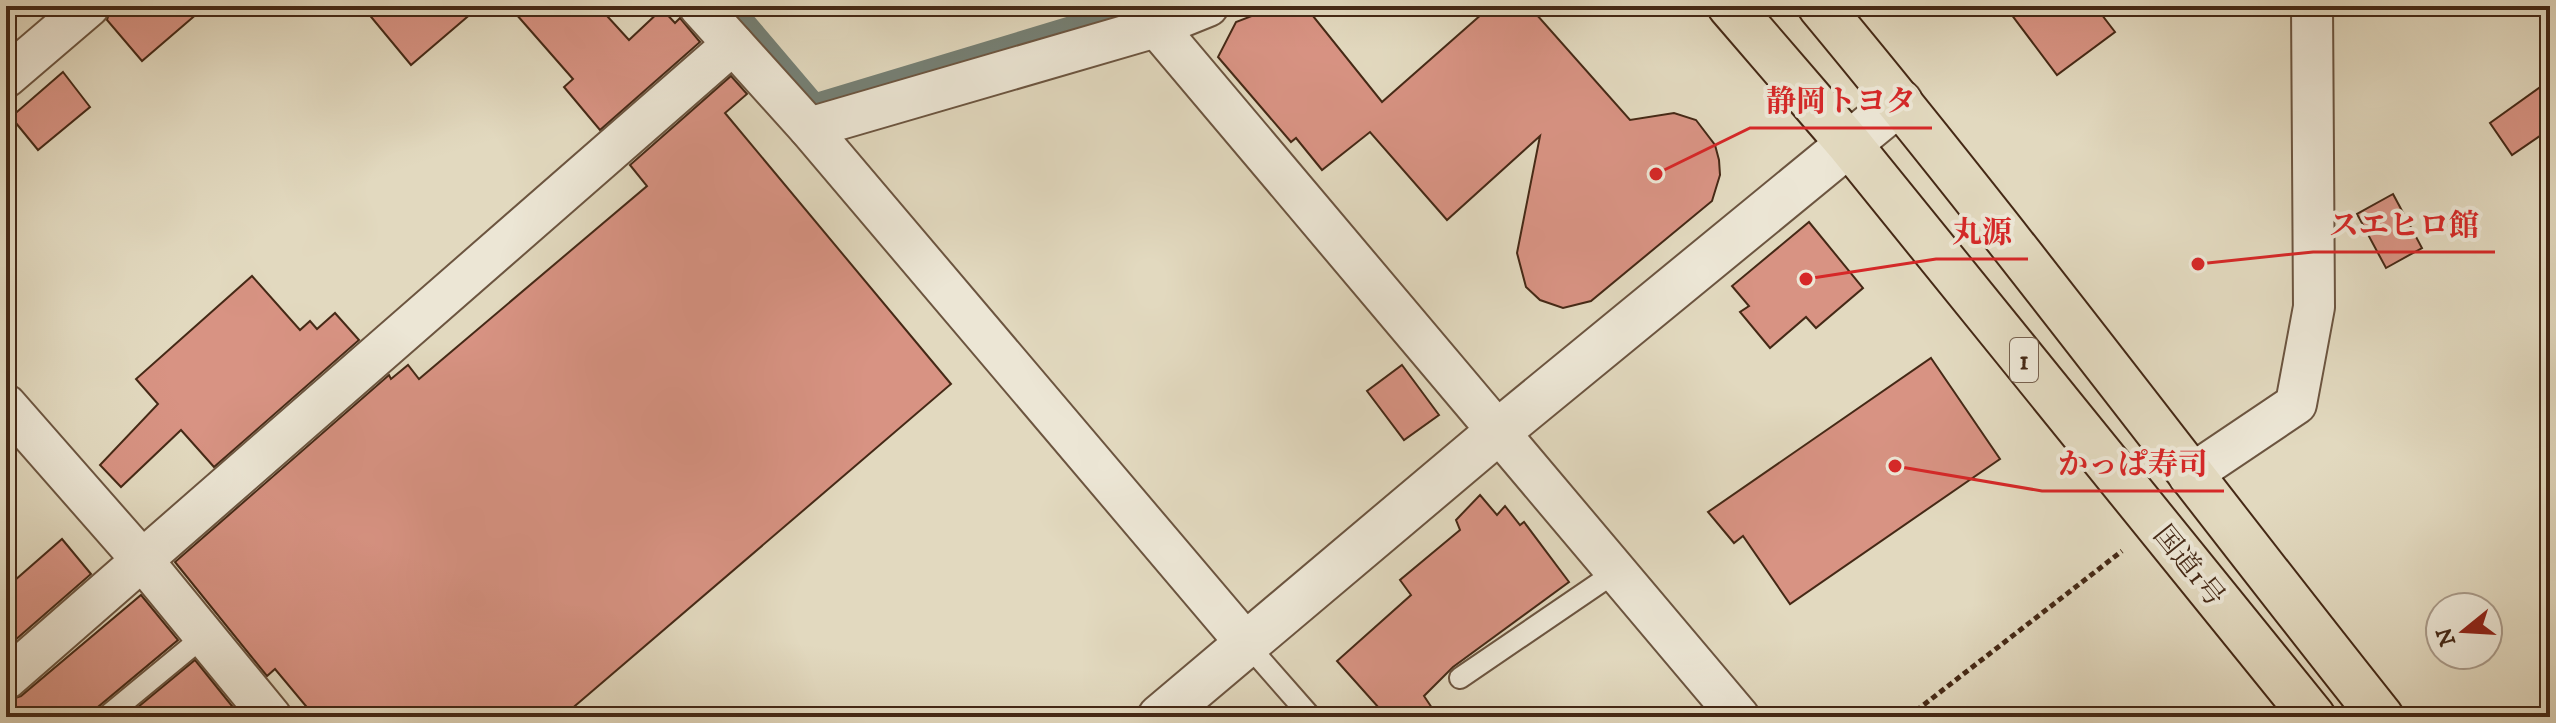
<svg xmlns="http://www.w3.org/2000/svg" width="2556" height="723" font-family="'IM FELL DW Pica','Noto Serif JP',serif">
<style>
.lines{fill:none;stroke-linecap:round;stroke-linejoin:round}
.stream{stroke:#758075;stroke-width:14}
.building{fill:#d89383;stroke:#452916;stroke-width:2}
.service-casing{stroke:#6c5540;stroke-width:24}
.minor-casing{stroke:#6c5540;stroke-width:44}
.tertiary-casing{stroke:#6c5540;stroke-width:48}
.trunk-casing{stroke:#452916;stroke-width:48}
.path{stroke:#452916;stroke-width:5;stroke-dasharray:6 4;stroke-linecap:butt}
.service{stroke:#ece6d5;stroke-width:20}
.minor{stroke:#ece6d5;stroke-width:40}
.tertiary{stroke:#ece6d5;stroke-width:44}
.trunk{stroke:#e2d9bf;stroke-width:44}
.labels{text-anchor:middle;stroke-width:8;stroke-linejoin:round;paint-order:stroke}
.shield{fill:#ece6d5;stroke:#77624f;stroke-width:2}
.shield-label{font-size:26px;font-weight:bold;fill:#452916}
.street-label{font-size:28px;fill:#452916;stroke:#ece6d5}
.leader{fill:none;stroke:#d62828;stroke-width:3}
.callout-dot{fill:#d62828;stroke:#ece6d5;stroke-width:3}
.callout-label{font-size:30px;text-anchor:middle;font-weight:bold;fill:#d62828;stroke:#ece6d5;stroke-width:8;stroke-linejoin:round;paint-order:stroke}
</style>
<rect width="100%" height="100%" fill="#e2d9bf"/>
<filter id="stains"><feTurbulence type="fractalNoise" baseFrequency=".0025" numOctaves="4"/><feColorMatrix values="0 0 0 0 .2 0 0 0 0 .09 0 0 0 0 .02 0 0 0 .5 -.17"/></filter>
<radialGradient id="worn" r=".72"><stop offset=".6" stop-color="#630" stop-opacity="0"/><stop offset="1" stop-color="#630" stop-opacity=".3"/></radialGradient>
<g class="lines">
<path class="stream" d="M736,6L816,100L1127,6"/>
</g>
<g class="building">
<path d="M111,6H206L142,61L107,20Z"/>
<path d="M362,6H480L411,65Z"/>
<path d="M509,6H598L629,40L662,9L675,23L680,18L700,42L600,130L564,87L573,79Z"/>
<path d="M1278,6H1305L1382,102L1491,6H1529L1630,120L1674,113L1696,120L1715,145L1719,160L1720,175L1712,201L1591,301L1563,308L1540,300L1526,287L1517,253L1540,136L1447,220L1370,132L1322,170L1296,138L1291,142L1218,57L1236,22Z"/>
<path d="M2005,6H2095L2115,32L2057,75Z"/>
<path d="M63,72L90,107L38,150L11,117Z"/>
<path d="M731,76L747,94L725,113L951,384L562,717H315L275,669L267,676L175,562L389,375L391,379L408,365L419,379L647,186L630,165Z"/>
<path d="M2550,80V129L2512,155L2490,123Z"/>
<path d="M2393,194L2422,248L2386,268L2357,214Z"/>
<path d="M1809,222L1863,288L1816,328L1806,317L1770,348L1740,312L1749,306L1732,286Z"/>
<path d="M252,276L300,330L310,321L317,329L335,313L359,340L214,467L181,430L121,487L100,465L158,404L136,379Z"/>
<path d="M1931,358L2000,459L1790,604L1743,536L1734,543L1708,512Z"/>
<path d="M1402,365L1439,415L1404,440L1367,391Z"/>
<path d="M1480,495L1497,515L1505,506L1520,525L1524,522L1569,582L1453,667L1424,696L1438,717H1387L1337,661L1411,595L1400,580L1460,530L1456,520Z"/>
<path d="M62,539L91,574L6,648V588Z"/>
<path d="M141,595L178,640L98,707L93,717H6V701L21,696Z"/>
<path d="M195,660L232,706L220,717H126Z"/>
</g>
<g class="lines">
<g class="service-casing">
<g id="service">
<path d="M1246,643L1311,717"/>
<path d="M1460,678L1617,571"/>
<path d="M106,717L204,636"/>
</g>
</g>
<g class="minor-casing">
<g id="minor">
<path d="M699,6L809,128L1246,643"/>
<path d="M1139,6L1739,717"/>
<path d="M6,77L89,6"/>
<path d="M809,128L1156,27L1208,6"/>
<path d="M6,405L143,561L271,717"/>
<path d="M2189,476L2296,404L2314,307L2312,6"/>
<path d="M6,679L733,44"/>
</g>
</g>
<g class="tertiary-casing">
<path id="tertiary" d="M1160,717L1499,431L1900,102"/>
</g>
<g class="trunk-casing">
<g id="trunk">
<path d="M1730,6L1849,144L2313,717"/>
<path d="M1820,6C2013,238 2193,481 2381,717"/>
</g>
</g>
<path class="path" d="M1908,717L2122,551"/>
<use href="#service" class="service"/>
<use href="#minor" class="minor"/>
<use href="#tertiary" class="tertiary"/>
<use href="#trunk" class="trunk"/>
</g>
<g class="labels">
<rect class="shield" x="2010" y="338" width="28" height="44" rx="6"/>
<g class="shield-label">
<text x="2024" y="369">1</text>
</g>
<g class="street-label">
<text transform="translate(2190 565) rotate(51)" y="10">国道1号</text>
</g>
</g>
<path class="leader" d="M1656 174L1750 128H1932M2198 264L2313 252H2495M1806 279L1936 259H2028M1895 466L2042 491H2224"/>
<g class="callout-dot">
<circle cx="1656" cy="174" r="8"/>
<circle cx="2198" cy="264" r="8"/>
<circle cx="1806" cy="279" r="8"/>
<circle cx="1895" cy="466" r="8"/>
</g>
<g class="callout-label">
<text x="1841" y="111">静岡トヨタ</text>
<text x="2404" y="235">スエヒロ館</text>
<text x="1982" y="242">丸源</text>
<text x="2133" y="474">かっぱ寿司</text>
</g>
<rect width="2556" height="723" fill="none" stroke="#e2d9bf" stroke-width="32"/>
<rect x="8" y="8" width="2540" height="707" fill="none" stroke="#452916" stroke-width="4"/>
<rect x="16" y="16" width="2524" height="691" fill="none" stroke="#452916" stroke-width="2"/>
<g transform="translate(2464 631) rotate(252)"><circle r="38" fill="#ece6d5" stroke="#a99a89" stroke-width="2"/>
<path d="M0-6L14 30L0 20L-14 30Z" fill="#8f2418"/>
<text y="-12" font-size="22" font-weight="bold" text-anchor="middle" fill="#452916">N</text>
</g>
<rect width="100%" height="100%" filter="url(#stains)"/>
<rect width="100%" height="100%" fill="url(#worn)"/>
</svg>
